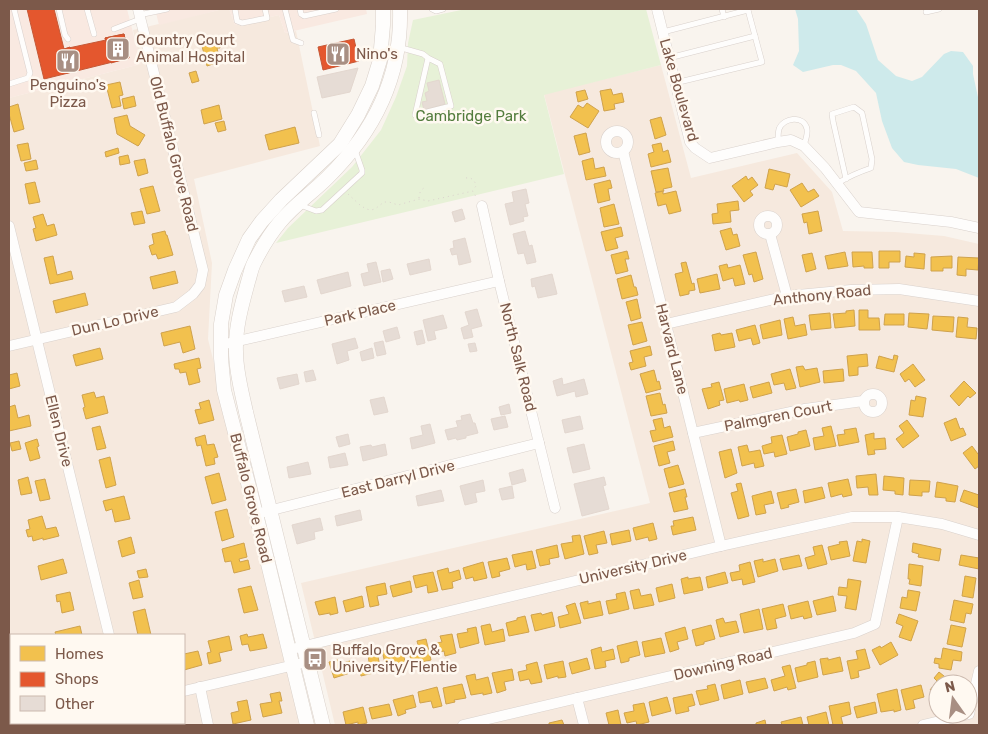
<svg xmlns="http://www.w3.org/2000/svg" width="988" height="734" font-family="Rubik,sans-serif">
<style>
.residential{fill:#f6e9de;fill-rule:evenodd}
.commercial{fill:#f9e9e1}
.green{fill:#e7f1d7}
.water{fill:#ceeaeb}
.homes{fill:#f2c14e;stroke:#cfa24d}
.shops{fill:#e4572e;stroke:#c55836}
.building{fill:#e6dcd5;stroke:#e3d7cf}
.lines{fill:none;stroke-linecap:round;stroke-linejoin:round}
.service-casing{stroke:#d9d1cc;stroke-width:6}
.minor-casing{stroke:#d9d1cc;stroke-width:11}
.secondary-casing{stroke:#d9d0c9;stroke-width:15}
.path{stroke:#dcd3ce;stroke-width:1;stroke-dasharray:1 4;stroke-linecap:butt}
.service{stroke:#fefdfc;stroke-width:5}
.minor{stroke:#fefdfc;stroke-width:10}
.secondary{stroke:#fefdfc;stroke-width:14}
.labels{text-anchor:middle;stroke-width:5;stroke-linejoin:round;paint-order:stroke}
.poi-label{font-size:15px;fill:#7c594a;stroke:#fff9f1;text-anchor:start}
.street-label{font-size:15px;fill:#7c594a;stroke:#fff9f1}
.park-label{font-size:15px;fill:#537c3d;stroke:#fff9f1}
</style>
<rect width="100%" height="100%" fill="#f9f4ee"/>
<g class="residential">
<path d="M223,9H229L235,25L279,15L285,33L296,31L320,146L194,179L212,263L208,339L303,725H9V98L141,64L133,30ZM11,635H184V723H11Z"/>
<path d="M661,65L691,178L797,153L832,192L843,231L895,232L944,236L979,244V725H335L301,583L650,503L544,94ZM938,684H968V714H938Z"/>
</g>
<g class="commercial">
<path d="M9,9H127L141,64L9,98Z"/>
<path d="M155,9H223L159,25Z"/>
<path d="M229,9H366L367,14L285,33L279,15L235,25Z"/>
</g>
<path class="green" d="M466,9H646L661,65L544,95L564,174L276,243L288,228L352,167L381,130L396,97L407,66L408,43L413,20Z"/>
<path class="water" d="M795,9H856L866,24L878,60L896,76L912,81L922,77L944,54L951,51L963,52L973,66V74L979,102V178L956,169L918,165L904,162L892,148L882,121L876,93L856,71L841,65H833L803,72L793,65L799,51L798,19Z"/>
<g class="homes">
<path d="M219,42L220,48H217L219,57L215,58L216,63L207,66L202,46Z"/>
<path d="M196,71L199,81L192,83L189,73Z"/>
<path d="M120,82L123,95L119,96L121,106L112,108L106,85Z"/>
<path d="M611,89L613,95L622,93L624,102L614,104L615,109L604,111L600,91Z"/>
<path d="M585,90L588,99L578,102L576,92Z"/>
<path d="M134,96L136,106L124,109L122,99Z"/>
<path d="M587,103L599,111L588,128L570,117L578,105L583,108Z"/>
<path d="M18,104L24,129L14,132L9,114V107Z"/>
<path d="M219,105L222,119L204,124L201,110Z"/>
<path d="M127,115L130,126L145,135L139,145L138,146L117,134L114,118Z"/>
<path d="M661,117L666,135L655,139L650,120Z"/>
<path d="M224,121L226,130L218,132L215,123Z"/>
<path d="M295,127L299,143L269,150L265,135Z"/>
<path d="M586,133L590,152L579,155L574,136Z"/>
<path d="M28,143L31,159L21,161L17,145Z"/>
<path d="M661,143L663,152L668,150L671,162L651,167L648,154L654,152L652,145Z"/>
<path d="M118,148L119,153L106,157L105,152Z"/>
<path d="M128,155L130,163L120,165L119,157Z"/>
<path d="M593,158L595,169L604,167L606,176L586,180L582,161Z"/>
<path d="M145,159L148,173L138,176L134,161Z"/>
<path d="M36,160L38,169L26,171L24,163Z"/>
<path d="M668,168L672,187L663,189L664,191L656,192L651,171Z"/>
<path d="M769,169L790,174L787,187L775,184L773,190L765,188Z"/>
<path d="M746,176L748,180L752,177L758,185L750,191L753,195L744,202L732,186Z"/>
<path d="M610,180L612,188L608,189L610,200L598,203L594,184Z"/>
<path d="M35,182L40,202L29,204L25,184Z"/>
<path d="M802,183L808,192L814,189L819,196L801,207L790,190Z"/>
<path d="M153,186L160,211L147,214L140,189Z"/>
<path d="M663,191V194L676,191L681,211L669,214L666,204L658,206L655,193Z"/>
<path d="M738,201L739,210L730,211L731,222L713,224L712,214L718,213L717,204Z"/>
<path d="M614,204L619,224L604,227L600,208Z"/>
<path d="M142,211L145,223L134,225L131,213Z"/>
<path d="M818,211L822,231L809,234L807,222L804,223L802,214Z"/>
<path d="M43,214L47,226L54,224L57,235L36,241L33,229L36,228L33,217Z"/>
<path d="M621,227L623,236L615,238L618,248L606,251L601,232Z"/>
<path d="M731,228L733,235L737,234L740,246L726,250L720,231Z"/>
<path d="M165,231L166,235H167L173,255L158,259L156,254L152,255L149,246L154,244L152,234Z"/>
<path d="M627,251L629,259H625L628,271L616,274L611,255Z"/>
<path d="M879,251H900V262H889V268H879Z"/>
<path d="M756,252L763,279L754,282L752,274L749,275L743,255Z"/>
<path d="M845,252L848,266L828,269L825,256Z"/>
<path d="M852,252H872L873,268H864V266L853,267Z"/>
<path d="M812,253L816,269L806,272L802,255Z"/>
<path d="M914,253L925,254L924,269L905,267L906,256L914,257Z"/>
<path d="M53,256L57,275L71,271L73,279L50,284L44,258Z"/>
<path d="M952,256V268H943V271H931V257Z"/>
<path d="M958,257L979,258L978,270L966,269V276L957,275Z"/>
<path d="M686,262L692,284L694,283L695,290L689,291V294L680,296L675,274L683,272L681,263Z"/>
<path d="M727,264L728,268L740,265L745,284L735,286L733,278L723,281L719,266Z"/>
<path d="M175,271L178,283L153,289L150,277Z"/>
<path d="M717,274L720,289L700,293L697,279Z"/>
<path d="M631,275L634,287H636L638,295L622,299L617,279Z"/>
<path d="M85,293L88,305L56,313L53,301Z"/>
<path d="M637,299L641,318L631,321L626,302Z"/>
<path d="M854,310L855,326L835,328L833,314L846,313V311Z"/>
<path d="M859,310H868V318H879L880,330H859Z"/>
<path d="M830,313L831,328L811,330L809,315Z"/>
<path d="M909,313L929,314L927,329L908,327Z"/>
<path d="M885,314H904V325H884Z"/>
<path d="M933,316L954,317L953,332L932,330Z"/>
<path d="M793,317L795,326L805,324L807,335L788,339L784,319Z"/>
<path d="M958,317L968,318L967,327L977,328L976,339L956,337Z"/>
<path d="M780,320L782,335L763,339L760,325Z"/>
<path d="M642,322L647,341L633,345L628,325Z"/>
<path d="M755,325L760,343L753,345L751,338L739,341L736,330Z"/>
<path d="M190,326L195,349L183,353L180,342L164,346L161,333Z"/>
<path d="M720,333L721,335L732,333L735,347L715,351L712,335Z"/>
<path d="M650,346L652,355L644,357L646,366L631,370L629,363L633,362L630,351Z"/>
<path d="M100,348L103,359L76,366L73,355Z"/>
<path d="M867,354L868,366L858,367V375L849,376L847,356Z"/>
<path d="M894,355L898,356L894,372L876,368L879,356L893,360Z"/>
<path d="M199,358L201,368L197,369L200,382L189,385L186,372L180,373L179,369H175L174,364Z"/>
<path d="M913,364L925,380L915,387L909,379L905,382L900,374Z"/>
<path d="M803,366L805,370L817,368L820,382L800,387L796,367Z"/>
<path d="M790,369L796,388L786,390L784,383L774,385L771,374Z"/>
<path d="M843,369L844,381L824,383L823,371Z"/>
<path d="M654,370L657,382L659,381L661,389L646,393L640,374Z"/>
<path d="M17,373L20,386L9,389V375Z"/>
<path d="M964,381L976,393L970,398L968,396L959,406L950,396Z"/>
<path d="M719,382L724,400L719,401L720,405L708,409L702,389L712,387L711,384Z"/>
<path d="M769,382L772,393L753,398L750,387Z"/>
<path d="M744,384L748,400L740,402L739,400L727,403L724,389Z"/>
<path d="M94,392L96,398L104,396L108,413L86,419L83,408L85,407L82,395Z"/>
<path d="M660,393L663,405L665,404L667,413L651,416L646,396Z"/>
<path d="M916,396L926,398L923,417L909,415L911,400L915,401Z"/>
<path d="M209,400L214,420L199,424L195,410L201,409L199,403Z"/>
<path d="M15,405L18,418L29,415L31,426L9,431V407Z"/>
<path d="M662,418L664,428L670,426L673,437L653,442L650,431L656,430L653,420Z"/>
<path d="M956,418L960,429L963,428L966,435L951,441L944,423Z"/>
<path d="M907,420L919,436L903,448L896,439L904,433L899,426Z"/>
<path d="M100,426L106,448L97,450L92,428Z"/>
<path d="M831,426L836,446L815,450L813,438L824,436L822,428Z"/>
<path d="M856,428L859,442L839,446L837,435L845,434L844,430Z"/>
<path d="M806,430L810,446L790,451L787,437L798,434V432Z"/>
<path d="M874,433V439L885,438L886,449L874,450L875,454L868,455L865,435Z"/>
<path d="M205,435L207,445L214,444L218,457L214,458L215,464L206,466L201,445L197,446L195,438Z"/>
<path d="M782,435L787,454L775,457L774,452L764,454L762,446L772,443L771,437Z"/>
<path d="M37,439L39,446L37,447L40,458L30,461L25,443Z"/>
<path d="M19,441L21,449L12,451L10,443Z"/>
<path d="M673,441L675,450L667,452L670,463L659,466L654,446Z"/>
<path d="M747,445L749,452L760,450L764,466L755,468L754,463L742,466L738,447Z"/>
<path d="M972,446L978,454L979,453V466L975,469L963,453Z"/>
<path d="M731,449L737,473L725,478L719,452Z"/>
<path d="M110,457L116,485L106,488L99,460Z"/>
<path d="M678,465L684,484L669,488L664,469Z"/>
<path d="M219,473L226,500L212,504L205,477Z"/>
<path d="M876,474L878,495H869L868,487L857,488L856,476Z"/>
<path d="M884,476L904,478L903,495L895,494V491L883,490Z"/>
<path d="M28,477L32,493L21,495L18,480Z"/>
<path d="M45,479L50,499L40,501L35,481Z"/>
<path d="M848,479L852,495L843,497L842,494L831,497L828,483Z"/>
<path d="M910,480L930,481L929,492H922V496L909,495Z"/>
<path d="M937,482L958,486L955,502L946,501V498L935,497Z"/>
<path d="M741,483L749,516L738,519L731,493L738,491L736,484Z"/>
<path d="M822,487L825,498L805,503L803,491Z"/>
<path d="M685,489L687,497H685L688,509L674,512L669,493Z"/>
<path d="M796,489L799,502L788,505L789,507L781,509L777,493Z"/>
<path d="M964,490L979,495V508L960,501Z"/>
<path d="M771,491L774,503L764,505L766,513L756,515L752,496Z"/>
<path d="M124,496L130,519L115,522L112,509L106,511L103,501Z"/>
<path d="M227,509L234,537L222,541L215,512Z"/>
<path d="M42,516L46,529L56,527L59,536L43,540V538L33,541L32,536L28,537L26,530L30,529L28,520Z"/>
<path d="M693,517L696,530L673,535L671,526H674L673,521Z"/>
<path d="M653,523L657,539L649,541L648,537L636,540L633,528Z"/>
<path d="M629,530L631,541L612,545L610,534Z"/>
<path d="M604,531L607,543L596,545L598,553L589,555L584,536Z"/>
<path d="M580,535L584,554L565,559L561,544L573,542L572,536Z"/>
<path d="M131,537L135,553L122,557L118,541Z"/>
<path d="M862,539L870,541L866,563L853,561L857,541L862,542Z"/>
<path d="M847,541L850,556L831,560L828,547L840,544L839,542Z"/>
<path d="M244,543L247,557L239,559L240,562L248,560L250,569L234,573L231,561L225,562L222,549Z"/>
<path d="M913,543L941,549L939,561L918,557L919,554L912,552Z"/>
<path d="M557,545L559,557L549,559L550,564L540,566L536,550Z"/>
<path d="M822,545L827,564L808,569L805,558L815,555L813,547Z"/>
<path d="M532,551L536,568L527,570L526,564L515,567L512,555Z"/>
<path d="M799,555L802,566L783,570L780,559Z"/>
<path d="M961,555L979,558V569L959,565Z"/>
<path d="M507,558L510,569L499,572L500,576L492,578L488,562Z"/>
<path d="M63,559L67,573L41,580L38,566Z"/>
<path d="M763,559V562L775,559L778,571L758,577L754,561Z"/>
<path d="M483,562L487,578L474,581L473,577L466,579L463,568Z"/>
<path d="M750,562L755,582L743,585L742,579L732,581L730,573L740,571L739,565Z"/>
<path d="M909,564L923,566L921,586L909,584L910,579H908Z"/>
<path d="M448,568L449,573L459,570L461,579L452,582L453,588L442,590L437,571Z"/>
<path d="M146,569L148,577L139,578L137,571Z"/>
<path d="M433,572L438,591L428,593L427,585L416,588L413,576Z"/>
<path d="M725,572L728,583L708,588L706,577Z"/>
<path d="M965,576L976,578L973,598L962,596Z"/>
<path d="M688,577V579L700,577L703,590L684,594L681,579Z"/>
<path d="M848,579L861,581L856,610L845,608L847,596L838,595L839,587L847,588Z"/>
<path d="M139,580L143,597L133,599L129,583Z"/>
<path d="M410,581L412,592L393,597L390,586Z"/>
<path d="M385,583L387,594L377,596L379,605L370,607L366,587Z"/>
<path d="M672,584L675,598L659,602L656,588Z"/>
<path d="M251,586L258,610L244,613L238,589Z"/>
<path d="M639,589L641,596L651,594L654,605L634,609L630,591Z"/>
<path d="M908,590L920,592L916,611L900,608L902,597L907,598Z"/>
<path d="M70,592L74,610L62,613L60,601L57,602L56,595Z"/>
<path d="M625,592L629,609L609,614L606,601L617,599L616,594Z"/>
<path d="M362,596L364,607L346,612L343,601Z"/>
<path d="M833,596L836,611L817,615L813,601Z"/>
<path d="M335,597L338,613L330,615V613L319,615L315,602Z"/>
<path d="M954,600L973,604L971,614L966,613L964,623L950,620Z"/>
<path d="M588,601V604L600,601L603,615L584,619L580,603Z"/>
<path d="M808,601L812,617L804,619L803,616L791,619L788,606Z"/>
<path d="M575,603L581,623L560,628L558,617L569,614L566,606Z"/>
<path d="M783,604L786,616L775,619L777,628L767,630L762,609Z"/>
<path d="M145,609L151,635H138L133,612Z"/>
<path d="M759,609L763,629L744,633L740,614Z"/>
<path d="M552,612L555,626L535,631L531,615L541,613L542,615Z"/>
<path d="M899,614L918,621L911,641L899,637L903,626L896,623Z"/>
<path d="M525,616L529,632L509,636L506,623L517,620V618Z"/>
<path d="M723,618L725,623L736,621L739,632L720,637L716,620Z"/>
<path d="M490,624L492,632L503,629L505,641L485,645L481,626Z"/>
<path d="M711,625L715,639L704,642V644L696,646L692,630Z"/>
<path d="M951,625L966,628L962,647L947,644Z"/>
<path d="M80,626L82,635H56L55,632Z"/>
<path d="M476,627L479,643L460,648L457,634L468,632L467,629Z"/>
<path d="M685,627L688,639L677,642L679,649L670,652L665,633Z"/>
<path d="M247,634L248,637L263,634L267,648L250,651L248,644L242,645L240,636Z"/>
<path d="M452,634L456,653L445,656L444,651L434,653L432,644L442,642L440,636Z"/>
<path d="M229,636L232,650L219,653L221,661L209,664L207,653L211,652L208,641Z"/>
<path d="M661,638L665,653L645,657L642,642Z"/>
<path d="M426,639L431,660L423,662L424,667L413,669L409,652L419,649L417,641Z"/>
<path d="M637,641L640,655L629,658V661L621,663L617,646Z"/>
<path d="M891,642L898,655L880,665L872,650L880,646L881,648Z"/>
<path d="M601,647L602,652L613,649L615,659L605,661L606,667L595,669L591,650Z"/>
<path d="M943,648L962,652L961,661L953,660L951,670L939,668V664L934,663L935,658L941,659Z"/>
<path d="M390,649L391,652L403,649L405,663L386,667L382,651Z"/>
<path d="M865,649L870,668L858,671L859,677L851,679L847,661L858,659L856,651Z"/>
<path d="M198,651L202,665L184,670V654Z"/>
<path d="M377,652L381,671L361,676L359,664L369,662L368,654Z"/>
<path d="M840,657L843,671L823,675L820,659L828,658V660Z"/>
<path d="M587,658L590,669L572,674L569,663Z"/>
<path d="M338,660L339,664L350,661L353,672L334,678L329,662Z"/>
<path d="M563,661L566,677L558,678V676L547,679L544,665Z"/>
<path d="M815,661L818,677L798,682L795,668L807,665V663Z"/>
<path d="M537,662L542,682L531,684L529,679L520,681L518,672L527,670L526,665Z"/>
<path d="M790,665L796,688L788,690L787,687L774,691L771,680L785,676L782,667Z"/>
<path d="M512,669L514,680L504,682L506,690L497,693L492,673Z"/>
<path d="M939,672L954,684H938V696L930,690L937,681L934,678Z"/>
<path d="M475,674L476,680L488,677L492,693L483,695V693L471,695L466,676Z"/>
<path d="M765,678L768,688L749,693L746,682Z"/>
<path d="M740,680L743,694L724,699L721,685Z"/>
<path d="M462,684L466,698L454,700L455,702L446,704L443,688Z"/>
<path d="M715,684L719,700L700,705L696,691L708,689L707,686Z"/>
<path d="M921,685L924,697L913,700L915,708L906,710L901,690Z"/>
<path d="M437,687L442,706L433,708L431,701L420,703L418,692Z"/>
<path d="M897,689L901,710L894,712V710L881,712L877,694Z"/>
<path d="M280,692L282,701H279L282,713L263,717L260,704L272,702L270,694Z"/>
<path d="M692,694L695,705L688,707L689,711L676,714L673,698Z"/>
<path d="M413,695L416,707L405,710L406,713L398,716L393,700Z"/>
<path d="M667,697L671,711L652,716L649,702Z"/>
<path d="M247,700L251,720L233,724L231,713L239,711L237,702Z"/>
<path d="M849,702L851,714L841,717L843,725H833L829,706Z"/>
<path d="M875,702L877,713L857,718L854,707Z"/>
<path d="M644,703L649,722L637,725L636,721L627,723L624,713L634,711L633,705Z"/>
<path d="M389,704L392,715L372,719L369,708Z"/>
<rect x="9" y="705" width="2" height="13"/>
<path d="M363,707L367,723L358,725V722L346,725L343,712Z"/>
<path d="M618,710L621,725H609L606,713Z"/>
<path d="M826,712L829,725H809L807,717Z"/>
<path d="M801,717L803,725H782L781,722Z"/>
<path d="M562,720L564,725H549V723Z"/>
<path d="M765,720L766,725H756V723Z"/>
<rect x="162" y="723" width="14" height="2"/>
</g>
<g class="shops">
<path d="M27,9H54L64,49L106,40L105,38L124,34L129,58L44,79Z"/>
<path d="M124,34L129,58L111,63L105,38Z"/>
<path d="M354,39L359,61L323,70L318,47Z"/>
<path d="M70,47L76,71L67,73L61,50Z"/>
</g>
<g class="building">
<path d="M358,68L350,92L322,98L317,77Z"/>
<path d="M439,80L445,104L424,110L422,102L427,101L425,93L429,91L427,83Z"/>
<path d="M526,189L529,203L525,204L528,216L523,217L524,221L510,225L505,204L514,202L512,192Z"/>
<path d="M462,209L465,219L455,222L452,212Z"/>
<path d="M525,231L529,246L532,245L536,262L527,264L524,253L518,254L513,234Z"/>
<path d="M465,238L471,262L459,265L457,254L452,255L450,249L454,248L453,241Z"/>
<path d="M429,259L431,270L410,275L407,264Z"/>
<path d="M376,262L381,282L364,286L361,274L369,272L367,264Z"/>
<path d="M390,269L393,279L383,282L381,271Z"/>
<path d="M348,272L351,286L321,294L317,280Z"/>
<path d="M552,274L557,294L538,298L535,286L532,287L531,279Z"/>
<path d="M304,286L307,297L285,302L282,291Z"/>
<path d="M477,309L482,326L471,329L473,337L464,339L461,328L469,325L465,312Z"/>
<path d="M443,315L447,328L434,331L436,339L428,341L423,320Z"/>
<path d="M397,327L400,338L386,342L383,331Z"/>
<path d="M422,330L425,343L417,345L414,332Z"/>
<path d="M355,338L358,348L347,351L349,360L337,364L332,344Z"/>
<path d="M383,341L386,354L377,356L374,343Z"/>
<path d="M475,343L477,351L470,352L468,344Z"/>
<path d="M372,348L374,358L362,361L360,352Z"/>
<path d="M313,370L316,380L306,382L304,372Z"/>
<path d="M297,374L299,384L280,389L277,378Z"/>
<path d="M562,378L563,385L584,379L588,394L576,397L575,391L557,396L553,381Z"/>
<path d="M384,397L388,412L374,415L370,400Z"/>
<path d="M509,404L511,413L501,415L499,407Z"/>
<path d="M470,414L473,423H475L478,433L466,436V438L457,440L456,438L448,440L445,430L458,427L456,421L462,420L461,416Z"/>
<path d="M505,416L508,427L494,430L491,419Z"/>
<path d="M580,416L583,429L565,433L562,420Z"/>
<path d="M430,424L435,443L412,449L410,438L423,435L421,426Z"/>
<path d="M348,434L350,444L339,447L336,437Z"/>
<path d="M385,444L387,455L363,461L360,447L371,445L372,447Z"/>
<path d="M584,444L590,469L573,473L567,448Z"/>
<path d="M345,453L348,465L330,468L328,457Z"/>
<path d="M308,462L311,474L289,478L287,467Z"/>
<path d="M523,469L526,481L512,485L509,473Z"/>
<path d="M604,477L606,485L603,486L609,509L582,516L574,484Z"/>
<path d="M483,480L485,491L475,493L477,502L465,505L460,486Z"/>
<path d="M512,486L514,498L502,500L499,489Z"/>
<path d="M441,490L444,501L418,506L416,496Z"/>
<path d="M360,510L362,520L337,526L335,516Z"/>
<path d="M320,518L323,530L314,532L315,539L297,544L292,525Z"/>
</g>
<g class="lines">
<g class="service-casing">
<g id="service">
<path d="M59,9L65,35L68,39"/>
<path d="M87,9L94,34"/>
<path d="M235,9L237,21L242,23L267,18L265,9"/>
<path d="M285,9L293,40L301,43"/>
<path d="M300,9L301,14L304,16L336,9"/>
<path d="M432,9L436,11L443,9"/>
<path d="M722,9L724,17"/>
<path d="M926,12L939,9"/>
<path d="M139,15L167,9"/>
<path d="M114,29L140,19"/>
<path d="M663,32L748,10V9"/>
<path d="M398,47L423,54L428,58L415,115L451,106L440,64L428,58"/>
<path d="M669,58L755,36"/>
<path d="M675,83L762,62L748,10"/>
<path d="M9,84L28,78L30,73L14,9"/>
<path d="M314,113L319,135"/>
<path d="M778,142C778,138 778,133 779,129C784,117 804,115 807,129C808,135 805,141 804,146"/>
<path d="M838,183C848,177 859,172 871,168L872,159L862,113L854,107L832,114L833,121L846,179"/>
<path d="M300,205L316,211L322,210L362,173V170L355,150"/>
</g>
</g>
<g class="minor-casing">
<g id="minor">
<path d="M657,9L690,142L695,148L710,158L778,142L791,140L804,146L825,168L859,212L951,222L979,228"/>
<circle cx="617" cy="142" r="11"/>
<path d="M623,151L721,546"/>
<path d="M482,206L499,281L555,508"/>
<circle cx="768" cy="225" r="9"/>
<path d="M9,226L109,635"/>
<path d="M770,234L787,296"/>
<path d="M666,324L787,296L851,290L899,289L979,301"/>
<path d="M221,345L499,281"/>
<path d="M9,346L176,307L193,294L200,285L203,270L138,9"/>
<circle cx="873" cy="403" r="9"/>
<path d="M693,433L805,409L863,401"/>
<path d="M256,514L539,443"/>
<path d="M288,650L721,546L852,517H898L942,524L979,535"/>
<path d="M200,687L208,725"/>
<path d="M184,691L307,662"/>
<path d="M577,698L584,725"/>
<path d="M95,725L98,723"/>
<path d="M463,725L854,633L875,624L898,517"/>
<path d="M923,725L969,714L979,671"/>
</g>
</g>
<g class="secondary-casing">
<g id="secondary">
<path d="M307,725L256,514L224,390L221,358V324L226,295L235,270L249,239L262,221L281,200L340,144L358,115L372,86L380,60L383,25V9"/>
<path d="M323,725L246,412C242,393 236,372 236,352C235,328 242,304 248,282C250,276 251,269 254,263C261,249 270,234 280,222C294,205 312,193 327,178C375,131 402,76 400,9"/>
</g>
</g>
<g class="path">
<path d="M466,178C471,177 475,180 476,186L473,190"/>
<path d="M348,194L360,205L366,209L371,210L375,209L384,202H389L398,205L419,199L428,201L473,191L477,199"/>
<path d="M419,198C419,193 421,189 426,187"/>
</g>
<use href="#service" class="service"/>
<use href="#minor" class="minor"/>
<use href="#secondary" class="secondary"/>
</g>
<defs>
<g id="building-square" transform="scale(1.25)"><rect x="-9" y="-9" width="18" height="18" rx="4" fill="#a88f83" stroke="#fff9f1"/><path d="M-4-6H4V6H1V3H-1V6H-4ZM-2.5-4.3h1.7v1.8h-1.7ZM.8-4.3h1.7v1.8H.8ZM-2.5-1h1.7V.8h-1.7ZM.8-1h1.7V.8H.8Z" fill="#fff"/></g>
<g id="restaurant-square" transform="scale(1.25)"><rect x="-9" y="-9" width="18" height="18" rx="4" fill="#a88f83" stroke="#fff9f1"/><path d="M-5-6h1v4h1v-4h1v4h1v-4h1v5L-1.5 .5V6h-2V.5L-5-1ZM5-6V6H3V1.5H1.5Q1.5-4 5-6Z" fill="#fff"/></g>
<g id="bus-square" transform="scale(1.25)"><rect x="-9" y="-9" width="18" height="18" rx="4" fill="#a88f83" stroke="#fff9f1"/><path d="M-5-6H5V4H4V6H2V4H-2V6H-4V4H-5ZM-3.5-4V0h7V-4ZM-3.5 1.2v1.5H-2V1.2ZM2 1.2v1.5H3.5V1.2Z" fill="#fff"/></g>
</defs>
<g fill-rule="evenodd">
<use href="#building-square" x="118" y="49"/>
<use href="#restaurant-square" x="338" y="54"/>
<use href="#restaurant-square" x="68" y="61"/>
<use href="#bus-square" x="315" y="659"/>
</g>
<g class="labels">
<g class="poi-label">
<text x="136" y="45">Country Court<tspan x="136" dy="17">Animal Hospital</tspan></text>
<text x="356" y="59">Nino's</text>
<text x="68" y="90" text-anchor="middle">Penguino's<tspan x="68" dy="17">Pizza</tspan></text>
<text x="332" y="655">Buffalo Grove &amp;<tspan x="332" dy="17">University/Flentie</tspan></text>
</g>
<g class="street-label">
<text transform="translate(679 90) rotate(74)" y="5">Lake Boulevard</text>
<text transform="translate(174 154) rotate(76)" y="5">Old Buffalo Grove Road</text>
<text transform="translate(822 295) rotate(-6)" y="5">Anthony Road</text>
<text transform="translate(360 313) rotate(-13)" y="5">Park Place</text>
<text transform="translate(115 321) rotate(-13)" y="5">Dun Lo Drive</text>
<text transform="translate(672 349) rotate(76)" y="5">Harvard Lane</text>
<text transform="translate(518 357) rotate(76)" y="5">North Salk Road</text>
<text transform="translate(778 416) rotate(-11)" y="5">Palmgren Court</text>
<text transform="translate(59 431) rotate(76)" y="5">Ellen Drive</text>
<text transform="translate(398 479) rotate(-14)" y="5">East Darryl Drive</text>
<text transform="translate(251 498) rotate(76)" y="5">Buffalo Grove Road</text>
<text transform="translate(633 567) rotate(-13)" y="5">University Drive</text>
<text transform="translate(723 664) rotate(-13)" y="5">Downing Road</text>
</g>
<g class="park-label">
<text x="471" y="121">Cambridge Park</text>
</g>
</g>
<rect width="988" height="734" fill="none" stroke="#7c594a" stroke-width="20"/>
<rect x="10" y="634" width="175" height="90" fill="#fff9f1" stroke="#cbb9ae"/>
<rect x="20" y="646" width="25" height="15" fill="#f2c14e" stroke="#cbb9ae"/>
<text x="55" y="659" font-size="15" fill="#7c594a">Homes</text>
<rect x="20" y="672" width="25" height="15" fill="#e4572e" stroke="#cbb9ae"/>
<text x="55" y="684" font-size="15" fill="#7c594a">Shops</text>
<rect x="20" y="696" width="25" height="15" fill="#e6dcd5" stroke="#cbb9ae"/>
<text x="55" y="709" font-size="15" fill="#7c594a">Other</text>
<g transform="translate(953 699) rotate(346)"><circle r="24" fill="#fff9f1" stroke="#cbb9ae"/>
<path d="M0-4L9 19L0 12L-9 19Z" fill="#a88f83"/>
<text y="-8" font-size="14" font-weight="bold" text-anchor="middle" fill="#7c594a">N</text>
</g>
</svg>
